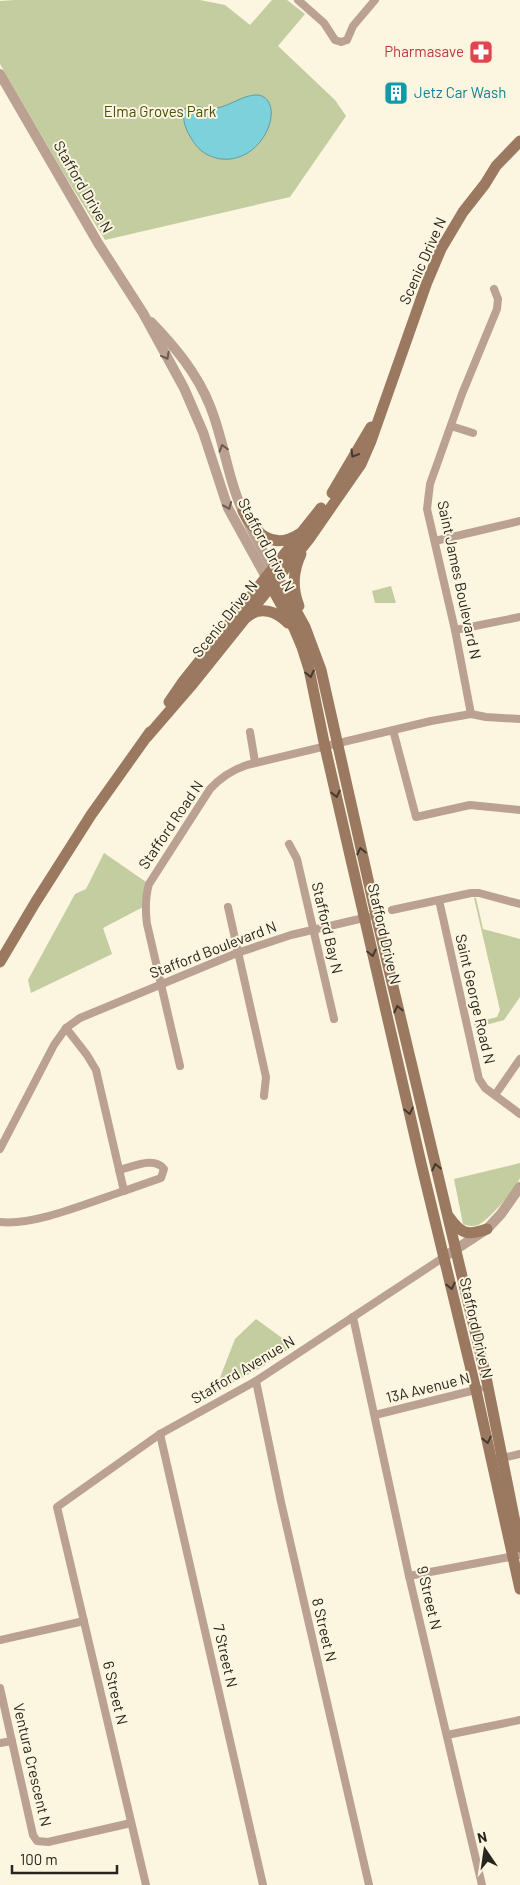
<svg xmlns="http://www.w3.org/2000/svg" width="520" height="1885" font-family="Barlow,sans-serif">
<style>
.green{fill:#c3cda0}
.water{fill:#7cd1da;stroke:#629da1}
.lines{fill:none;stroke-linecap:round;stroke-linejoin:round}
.minor{stroke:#baa191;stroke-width:8}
.tertiary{stroke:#baa191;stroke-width:10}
.secondary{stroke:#9b7860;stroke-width:11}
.oneway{stroke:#695d51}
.oneway2{stroke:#443a2e}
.labels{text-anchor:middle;stroke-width:4;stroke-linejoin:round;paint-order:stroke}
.health-label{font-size:15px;fill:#be3a42;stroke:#fcf5e0;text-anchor:end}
.culture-label{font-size:15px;fill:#0d838f;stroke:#fcf5e0;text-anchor:start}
.park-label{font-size:15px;fill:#47510a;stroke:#fcf5e0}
.street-label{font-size:15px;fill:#27251d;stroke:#fcf5e0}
</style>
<rect width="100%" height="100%" fill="#fcf5e0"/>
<g class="green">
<path d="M15,0H200L225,5L250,25L272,0H287L305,14L278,46L335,100L346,116L290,197L105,240L64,174L0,64V1Z"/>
<path d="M391,586L396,603H375L372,591Z"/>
<path d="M104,853L149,884L145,906L103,928L112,954L31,993L28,980L75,894L86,889Z"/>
<path d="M474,898H476L483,929L520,939V997L504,1020L475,1028L474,1023L497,1017L500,1010Z"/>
<path d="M520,1163C520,1167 520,1174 520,1178C516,1189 488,1221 478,1225C473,1227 468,1226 463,1224L454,1179Z"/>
<path d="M256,1319L293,1346L262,1367L214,1393L235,1339Z"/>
</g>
<path class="water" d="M259,95C287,102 264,164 221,159C208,157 199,151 193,141C186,131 181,119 185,108C195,104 206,110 217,108C232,105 244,94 259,95Z"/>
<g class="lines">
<g class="minor">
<path d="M298,0L324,23L335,40L341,42L347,40L353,26L375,0"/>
<path d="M451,426L473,433"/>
<path d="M435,541L520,521"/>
<path d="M455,630L520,617"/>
<path d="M471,714L455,630L427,509L430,484L462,394L497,309L498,299L494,289"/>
<path d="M393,730L416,817L470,805L520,810"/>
<path d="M250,732L255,762"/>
<path d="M289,844L297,859L334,1019"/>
<path d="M439,900L479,1079L485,1088L520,1114"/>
<path d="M228,907L266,1077L264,1096"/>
<path d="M392,910L471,893H479L520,904"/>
<path d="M180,1066L147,924C145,909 145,898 149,884L210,789C221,777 232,770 247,765L431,721L471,714L486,717L520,719"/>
<path d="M495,1095L520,1059"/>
<path d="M0,1149L54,1045L66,1028L80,1018L237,953L291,935L368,917"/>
<path d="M119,1170C133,1167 154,1156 164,1169L161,1178L124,1191"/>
<path d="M0,1222C34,1226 90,1202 124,1191L96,1070L87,1055L66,1028"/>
<path d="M353,1317L409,1576L482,1885"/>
<path d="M256,1381L281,1502L369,1885"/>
<path d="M375,1415L479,1389"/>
<path d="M160,1434L263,1885"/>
<path d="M498,1459L520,1454"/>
<path d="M409,1576L520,1555"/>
<path d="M0,1640L84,1621"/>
<path d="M0,1688L33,1835L37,1841L48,1842L131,1823"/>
<path d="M447,1735L520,1720"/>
<path d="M0,1743L12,1741"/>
<path d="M146,1885L57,1507L160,1434L256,1381L444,1257"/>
</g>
<g class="tertiary">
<path d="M0,74L98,243L143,313L184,388L203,432L228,508L266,577"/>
<path d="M151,322C175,347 197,373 210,406C222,435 226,467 237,497C246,522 260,546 273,569"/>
<path d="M444,1257L487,1229L501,1214L520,1187"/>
</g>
<g class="secondary">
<path d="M332,493L371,427"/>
<path d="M243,511C255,533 273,551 299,534"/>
<path d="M273,569L305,627L321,670L376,915L486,1377L520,1547"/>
<path d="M266,577L294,628L302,647L309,669L325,747L421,1163L476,1390L520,1589"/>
<path d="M299,606C292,589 293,571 301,554"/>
<path d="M247,617C261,605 277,612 288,623"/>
<path d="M169,702L182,683L321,508"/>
<path d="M147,737L191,686L309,539L361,464L371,441L427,282L441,249L463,212L485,184L496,166L520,141"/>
<path d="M0,962L35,903L91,815L150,732"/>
<path d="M449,1217C461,1234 467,1236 487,1229"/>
</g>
</g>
<defs><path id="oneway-chevron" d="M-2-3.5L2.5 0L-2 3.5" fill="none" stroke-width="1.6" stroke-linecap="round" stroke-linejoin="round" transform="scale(1.25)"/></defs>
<g class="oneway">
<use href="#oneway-chevron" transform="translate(166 356) rotate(61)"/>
<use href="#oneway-chevron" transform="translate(223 448) rotate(-106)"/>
<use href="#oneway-chevron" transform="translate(228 506) rotate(67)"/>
</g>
<g class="oneway2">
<use href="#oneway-chevron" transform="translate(354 454) rotate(121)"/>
<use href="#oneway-chevron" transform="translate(310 674) rotate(77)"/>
<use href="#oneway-chevron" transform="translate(336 794) rotate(77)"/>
<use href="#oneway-chevron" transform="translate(361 851) rotate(-103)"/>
<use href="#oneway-chevron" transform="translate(372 953) rotate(77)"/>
<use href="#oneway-chevron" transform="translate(398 1009) rotate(-103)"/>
<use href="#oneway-chevron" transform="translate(409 1111) rotate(77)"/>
<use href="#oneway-chevron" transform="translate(436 1167) rotate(-103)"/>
<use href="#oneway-chevron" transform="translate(451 1286) rotate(77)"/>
<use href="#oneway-chevron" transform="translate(487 1440) rotate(77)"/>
</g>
<defs>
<g id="pharmacy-square" transform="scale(1.25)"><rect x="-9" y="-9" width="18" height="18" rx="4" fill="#e0444e" stroke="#fcf5e0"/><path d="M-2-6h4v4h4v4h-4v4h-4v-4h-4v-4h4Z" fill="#fff"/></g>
<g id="building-square" transform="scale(1.25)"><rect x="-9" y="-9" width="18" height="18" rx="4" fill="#0f9aa8" stroke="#fcf5e0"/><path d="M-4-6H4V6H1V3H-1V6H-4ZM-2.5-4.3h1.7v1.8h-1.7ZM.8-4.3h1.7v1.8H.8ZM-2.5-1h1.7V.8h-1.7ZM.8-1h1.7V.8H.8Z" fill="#fff"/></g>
</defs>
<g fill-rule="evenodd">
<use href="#pharmacy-square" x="481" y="52"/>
<use href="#building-square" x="396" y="93"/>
</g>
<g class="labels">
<g class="health-label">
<text x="464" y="57">Pharmasave</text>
</g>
<g class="culture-label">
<text x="414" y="98">Jetz Car Wash</text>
</g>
<g class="park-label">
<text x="160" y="117">Elma Groves Park</text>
</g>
<g class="street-label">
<text transform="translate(83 187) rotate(60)" y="5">Stafford Drive N</text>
<text transform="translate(423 261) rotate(-66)" y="5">Scenic Drive N</text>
<text transform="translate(266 545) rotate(62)" y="5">Stafford Drive N</text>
<text transform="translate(459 580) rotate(78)" y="5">Saint James Boulevard N</text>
<text transform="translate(225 619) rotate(-51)" y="5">Scenic Drive N</text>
<text transform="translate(171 825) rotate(-56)" y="5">Stafford Road N</text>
<text transform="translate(327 928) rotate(77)" y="5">Stafford Bay N</text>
<text transform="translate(384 934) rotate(77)" y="5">Stafford Drive N</text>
<text transform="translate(213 950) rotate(-21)" y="5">Stafford Boulevard N</text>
<text transform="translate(475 999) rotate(77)" y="5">Saint George Road N</text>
<text transform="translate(476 1328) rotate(77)" y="5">Stafford Drive N</text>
<text transform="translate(243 1370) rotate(-31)" y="5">Stafford Avenue N</text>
<text transform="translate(428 1388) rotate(-14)" y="5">13A Avenue N</text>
<text transform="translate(429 1598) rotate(77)" y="5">9 Street N</text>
<text transform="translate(324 1630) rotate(77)" y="5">8 Street N</text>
<text transform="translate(225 1656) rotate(77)" y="5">7 Street N</text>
<text transform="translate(115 1693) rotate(77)" y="5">6 Street N</text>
<text transform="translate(32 1765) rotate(77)" y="5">Ventura Crescent N</text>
</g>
</g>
<g transform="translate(485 1850) rotate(347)" stroke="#fcf5e0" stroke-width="4" paint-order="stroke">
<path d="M0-4L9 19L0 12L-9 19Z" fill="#27251d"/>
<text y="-8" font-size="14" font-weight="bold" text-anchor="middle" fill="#27251d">N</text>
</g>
<path d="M12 1865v8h105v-8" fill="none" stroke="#27251d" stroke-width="2.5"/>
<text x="20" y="1865" font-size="15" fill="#27251d" stroke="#fcf5e0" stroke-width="4" paint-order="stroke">100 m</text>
</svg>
